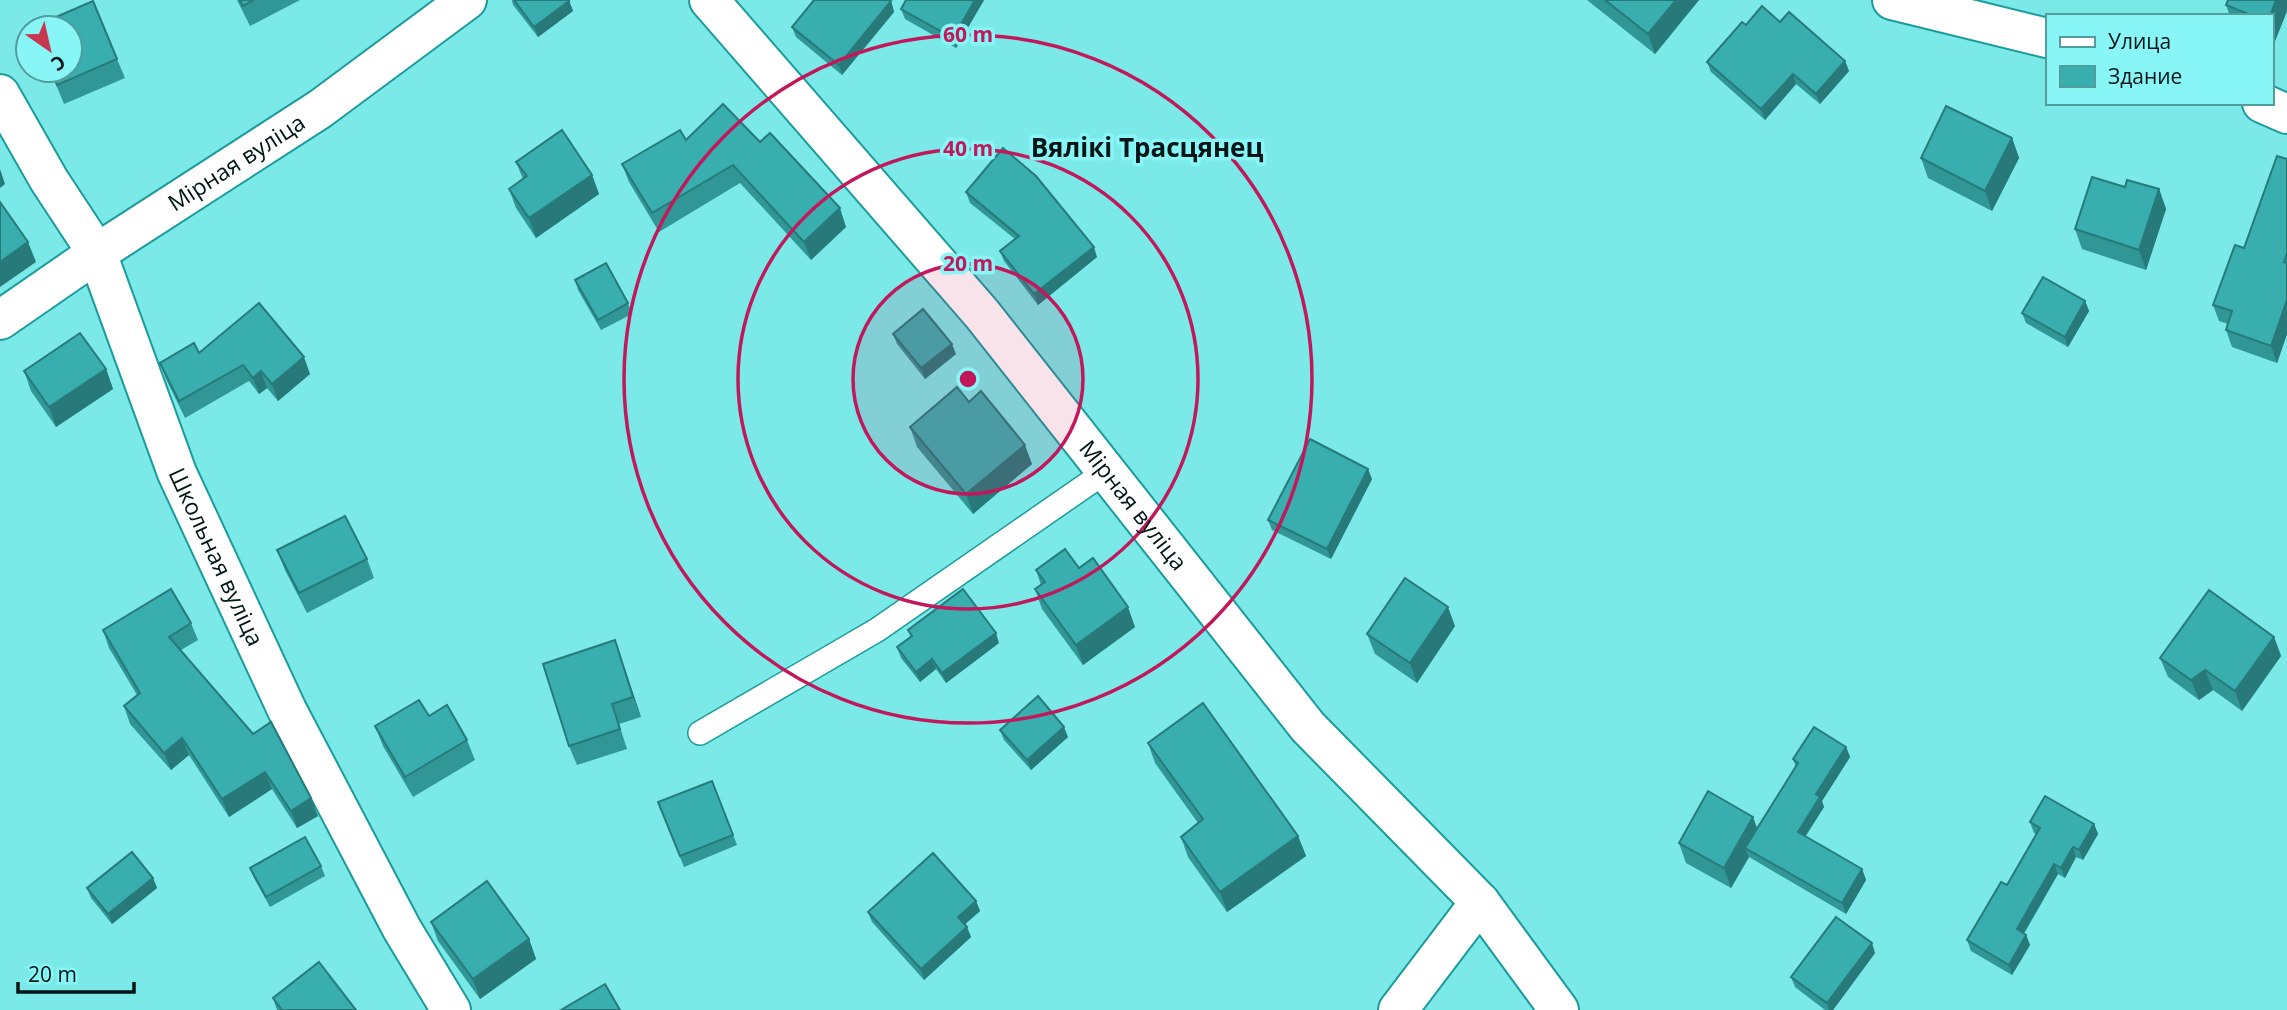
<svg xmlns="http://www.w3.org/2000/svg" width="2287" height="1010" font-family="'Open Sans',sans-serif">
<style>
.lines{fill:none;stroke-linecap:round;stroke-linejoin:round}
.service-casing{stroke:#1b9b9b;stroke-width:26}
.minor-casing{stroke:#1b9b9b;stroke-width:42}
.service{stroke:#fff;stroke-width:23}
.minor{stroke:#fff;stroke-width:38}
.wall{fill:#319696}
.shaded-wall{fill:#287a7a}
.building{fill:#39aeaf;stroke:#287a7a;stroke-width:2}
.ring{fill:none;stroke:#c2185b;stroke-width:3.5}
.labels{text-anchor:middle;stroke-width:7;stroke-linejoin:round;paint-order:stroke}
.street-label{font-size:23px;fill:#001515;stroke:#88f6f6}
.quarter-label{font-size:26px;font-weight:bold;fill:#001515;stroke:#88f6f6}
.centre{fill:#c2185b;stroke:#88f6f6;stroke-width:3.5}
.ring-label{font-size:21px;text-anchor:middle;font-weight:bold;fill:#c2185b;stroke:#88f6f6;stroke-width:7;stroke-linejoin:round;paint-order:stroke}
</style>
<rect width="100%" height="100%" fill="#7ae9e8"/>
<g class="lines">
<g class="service-casing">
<path id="service" d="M700,733L877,630L1108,470"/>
</g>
<g class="minor-casing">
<g id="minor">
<path id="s1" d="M709,0L982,314L1308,727L1480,902L1559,1010"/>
<path d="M1892,0L2047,38"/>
<path id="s2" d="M0,94L49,180L97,253L177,473L287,710L402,929L451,1010"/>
<path d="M2262,103L2287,114"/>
<path id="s3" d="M0,320L97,253L320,109L467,0"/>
<path d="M1398,1010L1480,902"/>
</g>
</g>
<use href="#service" class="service"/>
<use href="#minor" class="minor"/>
</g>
<g class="wall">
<path d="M237,0H300L250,26Z"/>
<path d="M512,0H569L573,11L538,37L513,5Z"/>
<path d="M906,0H984L956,48L905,19L901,9Z"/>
<path d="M1587,0H1699L1655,54Z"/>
<path d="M2287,0V11L2275,41L2271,40V16H2230L2226,5Z"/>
<path d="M891,1L894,12L842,75L796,37L792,27Z"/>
<path d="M1780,22L1845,61L1849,71L1820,104L1796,84L1765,120L1711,72L1707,62L1746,25Z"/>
<path d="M117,59L125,78L64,104L50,70H70Z"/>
<path d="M723,104L846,227L811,260L740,183L659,232L629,182L622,164L686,140Z"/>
<path d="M2012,138L2019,158L1992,211L1928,178L1921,158Z"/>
<path d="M2287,159V334L2277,363L2232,347L2226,330L2228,324L2219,321L2213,305L2244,248Z"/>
<path d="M516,162L592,175L599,194L536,238L516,208L509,189L523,179Z"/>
<path d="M2125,187L2159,189L2166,209L2146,270L2082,249L2075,229Z"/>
<path d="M966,192L1097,257L1038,305L1004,261L1000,251L1015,239L970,203Z"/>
<path d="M575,280L628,303L632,314L601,330L578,290Z"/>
<path d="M2085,301L2089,311L2068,347L2026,323L2022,313Z"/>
<path d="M893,334L956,354L925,379L897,344Z"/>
<path d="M199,353L310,374L278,401L267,388L259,394L249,381L185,418L166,379L160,363Z"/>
<path d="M106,369L113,389L56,427L31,391L24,371Z"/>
<path d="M969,402L1032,464L973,514L917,447L910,427Z"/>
<path d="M1372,479L1331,559L1272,530L1268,520Z"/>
<path d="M277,550L367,559L374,578L307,613L285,570Z"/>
<path d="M1036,570L1135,627L1083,665L1042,609L1035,589L1041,585Z"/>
<path d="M191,623L198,640L181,650L318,816L297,828L272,789L229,817L189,755L171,770L130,724L124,706L137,695L109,648L103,630Z"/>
<path d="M1455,626L1417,683L1375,654L1367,634Z"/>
<path d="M908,630L999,643L946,683L936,669L920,682L901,658L897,647L911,637Z"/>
<path d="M2274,637L2281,656L2242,711L2213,690L2199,700L2168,677L2160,658Z"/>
<path d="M615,640L641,717L619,724L627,749L577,765L569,746Z"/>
<path d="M429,716L467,740L475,760L413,797L383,746L375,726Z"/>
<path d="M1000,730L1068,737L1031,770L1004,740Z"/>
<path d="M1148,743L1298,836L1306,856L1227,912L1188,857L1181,837L1198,823L1155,763Z"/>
<path d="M1846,747L1850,757L1822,801L1824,807L1805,836L1862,869L1866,880L1846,914L1749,857L1731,888L1686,863L1679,843L1757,828L1796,767L1793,759Z"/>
<path d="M712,781L737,845L684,867L658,802Z"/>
<path d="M2030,822L2094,824L2098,834L2083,860L2076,857L2065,878L2058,874L2024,934L2026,935L2030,945L2012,975L1971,951L1967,940L2007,885L2036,834L2034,833Z"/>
<path d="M321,866L325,876L270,907L254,878L250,868Z"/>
<path d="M153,878L157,888L112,924L91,898L87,888Z"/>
<path d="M976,901L980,911L965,924L971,937L924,980L872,922L868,912Z"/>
<path d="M431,922L529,939L536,959L480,999L438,941Z"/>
<path d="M1875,953L1833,1010H1825L1795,987L1791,977Z"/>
<path d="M273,998L356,1010H277Z"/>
</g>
<g class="shaded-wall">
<path d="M975,0H984L956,48L953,38Z"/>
<path d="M1676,0H1699L1655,54L1648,34Z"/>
<path d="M2276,0H2287V11L2275,41L2271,30L2270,16Z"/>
<path d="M569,1L573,11L538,37L534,27Z"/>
<path d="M891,1L894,12L842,75L839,65Z"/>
<path d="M1845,61L1849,71L1820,104L1816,94Z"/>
<path d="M1793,74L1796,84L1765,120L1761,109Z"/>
<path d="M2012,138L2019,158L1992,211L1985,191Z"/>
<path d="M0,169L5,184L0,188Z"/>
<path d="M592,175L599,194L536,238L529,218Z"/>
<path d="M2159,189L2166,209L2146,270L2139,250Z"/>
<path d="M840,208L846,227L811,260L804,242Z"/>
<path d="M28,242L36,262L0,287V262Z"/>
<path d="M1094,247L1097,257L1038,305L1034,294Z"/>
<path d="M2287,300V334L2277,363L2271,346Z"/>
<path d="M2085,301L2089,311L2068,347L2065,337Z"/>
<path d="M952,344L956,354L925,379L921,368Z"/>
<path d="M304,357L310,374L278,401L272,384Z"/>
<path d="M106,369L113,389L56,427L49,407Z"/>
<path d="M261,371L267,388L259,394L253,378Z"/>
<path d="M1025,445L1032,464L973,514L966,494Z"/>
<path d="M1368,469L1372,479L1331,559L1327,549Z"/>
<path d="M1128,607L1135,627L1083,665L1076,645Z"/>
<path d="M1448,607L1455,626L1417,683L1410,663Z"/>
<path d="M996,633L999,643L946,683L942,673Z"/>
<path d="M2274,637L2281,656L2242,711L2235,691Z"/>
<path d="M615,640L622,660L641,717L633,697Z"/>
<path d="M932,659L936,669L920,682L916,672Z"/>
<path d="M2205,670L2213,690L2199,700L2191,680Z"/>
<path d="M1064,727L1068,737L1031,770L1027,760Z"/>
<path d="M182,738L189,755L171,770L164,753Z"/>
<path d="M1846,747L1850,757L1822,801L1824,807L1802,842L1798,832L1816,794Z"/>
<path d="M265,772L272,789L229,817L222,799Z"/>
<path d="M311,798L318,816L297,828L291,811Z"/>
<path d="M1753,817L1760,836L1745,848L1749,857L1731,888L1724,868Z"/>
<path d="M2094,824L2098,834L2083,860L2079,850Z"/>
<path d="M1298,836L1306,856L1227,912L1220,892Z"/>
<path d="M2073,847L2076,857L2065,878L2061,868Z"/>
<path d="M2054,864L2058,874L2020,939L2017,929Z"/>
<path d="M1862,869L1866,880L1846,914L1842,903Z"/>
<path d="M153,878L157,888L112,924L108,914Z"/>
<path d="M976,901L980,911L962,927L958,917Z"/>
<path d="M967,927L971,937L924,980L921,969Z"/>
<path d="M2026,935L2030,945L2012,975L2009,965Z"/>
<path d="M529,939L536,959L480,999L473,979Z"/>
<path d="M1872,943L1875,953L1833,1010H1829L1827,1003Z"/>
</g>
<g class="building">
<path d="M240,0H254L243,6Z"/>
<path d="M514,0H569V1L534,27Z"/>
<path d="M814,0H889L891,1L839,65L792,27Z"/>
<path d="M906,0H975L953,38L901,9Z"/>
<path d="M1605,0H1676L1648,34Z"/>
<path d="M2228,0H2276L2270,16H2253L2226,5Z"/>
<path d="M93,1L117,59L57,85L51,70H70V28H33V27Z"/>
<path d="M1762,6L1780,22L1789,12L1845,61L1816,94L1793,74L1761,109L1707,62L1742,22L1746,25Z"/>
<path d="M723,104L760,142L770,133L840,208L804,242L733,165L652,213L622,164L680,130L686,140Z"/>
<path d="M1946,106L2012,138L1985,191L1921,158Z"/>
<path d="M562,130L592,175L529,218L509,189L527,176L516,162Z"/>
<path d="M1003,148L1036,176L1094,247L1034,294L1000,251L1019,236L966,192Z"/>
<path d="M2277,156L2287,159V253L2284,262L2287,263V300L2271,346L2226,330L2232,311L2213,305L2235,245L2244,248Z"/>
<path d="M2092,177L2125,187L2127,180L2159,189L2139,250L2075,229Z"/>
<path d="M0,202L28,242L0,262Z"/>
<path d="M606,263L628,303L598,320L575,280Z"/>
<path d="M2043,277L2085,301L2065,337L2022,313Z"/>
<path d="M259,303L304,357L272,384L261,371L253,378L243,365L179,401L160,363L194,343L199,353Z"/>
<path d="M923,309L952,344L921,368L893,334Z"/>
<path d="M80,333L106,369L49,407L24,371Z"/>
<path d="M957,387L969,402L981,391L1025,445L966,494L910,427Z"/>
<path d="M1310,439L1368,469L1327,549L1268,520Z"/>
<path d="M345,516L367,559L299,593L277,550Z"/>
<path d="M1065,549L1079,568L1093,558L1128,607L1076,645L1035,589L1045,582L1036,570Z"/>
<path d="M1405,578L1448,607L1410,663L1367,634Z"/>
<path d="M171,589L191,623L169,637L253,734L271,722L311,798L291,811L265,772L222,799L182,738L164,753L124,706L140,693L103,630Z"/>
<path d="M963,589L996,633L942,673L932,659L916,672L897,647L912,636L908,630Z"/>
<path d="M2209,590L2274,637L2235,691L2205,670L2191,680L2160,658Z"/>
<path d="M615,640L633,697L612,704L620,729L569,746L543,664Z"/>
<path d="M1038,696L1064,727L1027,760L1000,730Z"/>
<path d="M419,700L429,716L447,705L467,740L405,777L375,726Z"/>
<path d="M1203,703L1298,836L1220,892L1181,837L1203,819L1148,743Z"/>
<path d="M1814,727L1846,747L1816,794L1820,797L1798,832L1862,869L1842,903L1745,848L1798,763L1793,759Z"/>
<path d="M712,781L733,835L680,856L658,802Z"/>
<path d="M1708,791L1753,817L1724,868L1679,843Z"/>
<path d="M2045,796L2094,824L2079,850L2073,847L2061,868L2054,864L2017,929L2026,935L2009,965L1967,940L2001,882L2007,885L2040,828L2030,822Z"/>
<path d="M305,837L321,866L266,897L250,868Z"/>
<path d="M132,852L153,878L108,914L87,888Z"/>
<path d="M933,853L976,901L958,917L967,927L921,969L868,912Z"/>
<path d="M487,881L529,939L473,979L431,922Z"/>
<path d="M1836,917L1872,943L1827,1003L1791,977Z"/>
<path d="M319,962L356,1010H282L273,998Z"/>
<path d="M605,984L620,1010H561Z"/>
</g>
<circle cx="968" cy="379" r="115" fill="#c2185b" fill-opacity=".12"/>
<g class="ring">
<circle cx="968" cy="379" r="115"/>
<circle cx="968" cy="379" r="230"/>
<circle cx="968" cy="379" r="344"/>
</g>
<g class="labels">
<g class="street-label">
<text dy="8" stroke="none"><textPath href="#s3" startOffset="284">Мірная вуліца</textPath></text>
<text dy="8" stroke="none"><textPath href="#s1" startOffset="660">Мірная вуліца</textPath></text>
<text dy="8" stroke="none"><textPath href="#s2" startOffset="513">Школьная вуліца</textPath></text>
</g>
<g class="quarter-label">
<text x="1147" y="157">Вялікі Трасцянец</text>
</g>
</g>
<circle cx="968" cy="379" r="10" class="centre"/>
<g class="ring-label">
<text x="968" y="42">60 m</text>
<text x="968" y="156">40 m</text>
<text x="968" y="271">20 m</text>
</g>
<rect x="2046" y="14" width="228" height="91" fill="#88f6f6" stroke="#529c9c" stroke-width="2"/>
<rect x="2060" y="37" width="35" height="10" fill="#ffffff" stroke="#529c9c" stroke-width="2"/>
<text x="2108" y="49" font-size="21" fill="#001515">Улица</text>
<rect x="2060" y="66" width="35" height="21" fill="#39aeaf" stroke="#529c9c" stroke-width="2"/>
<text x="2108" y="84" font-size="21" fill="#001515">Здание</text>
<g transform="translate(49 49) rotate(146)"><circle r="33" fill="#88f6f6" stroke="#529c9c" stroke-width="2"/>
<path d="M0-5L12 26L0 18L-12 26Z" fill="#c73750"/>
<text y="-10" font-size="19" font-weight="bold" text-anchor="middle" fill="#001515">С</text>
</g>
<path d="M18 982v10h116v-10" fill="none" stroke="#001515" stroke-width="3.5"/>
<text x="28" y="982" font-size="21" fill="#001515" stroke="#88f6f6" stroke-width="5" paint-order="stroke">20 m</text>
</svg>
